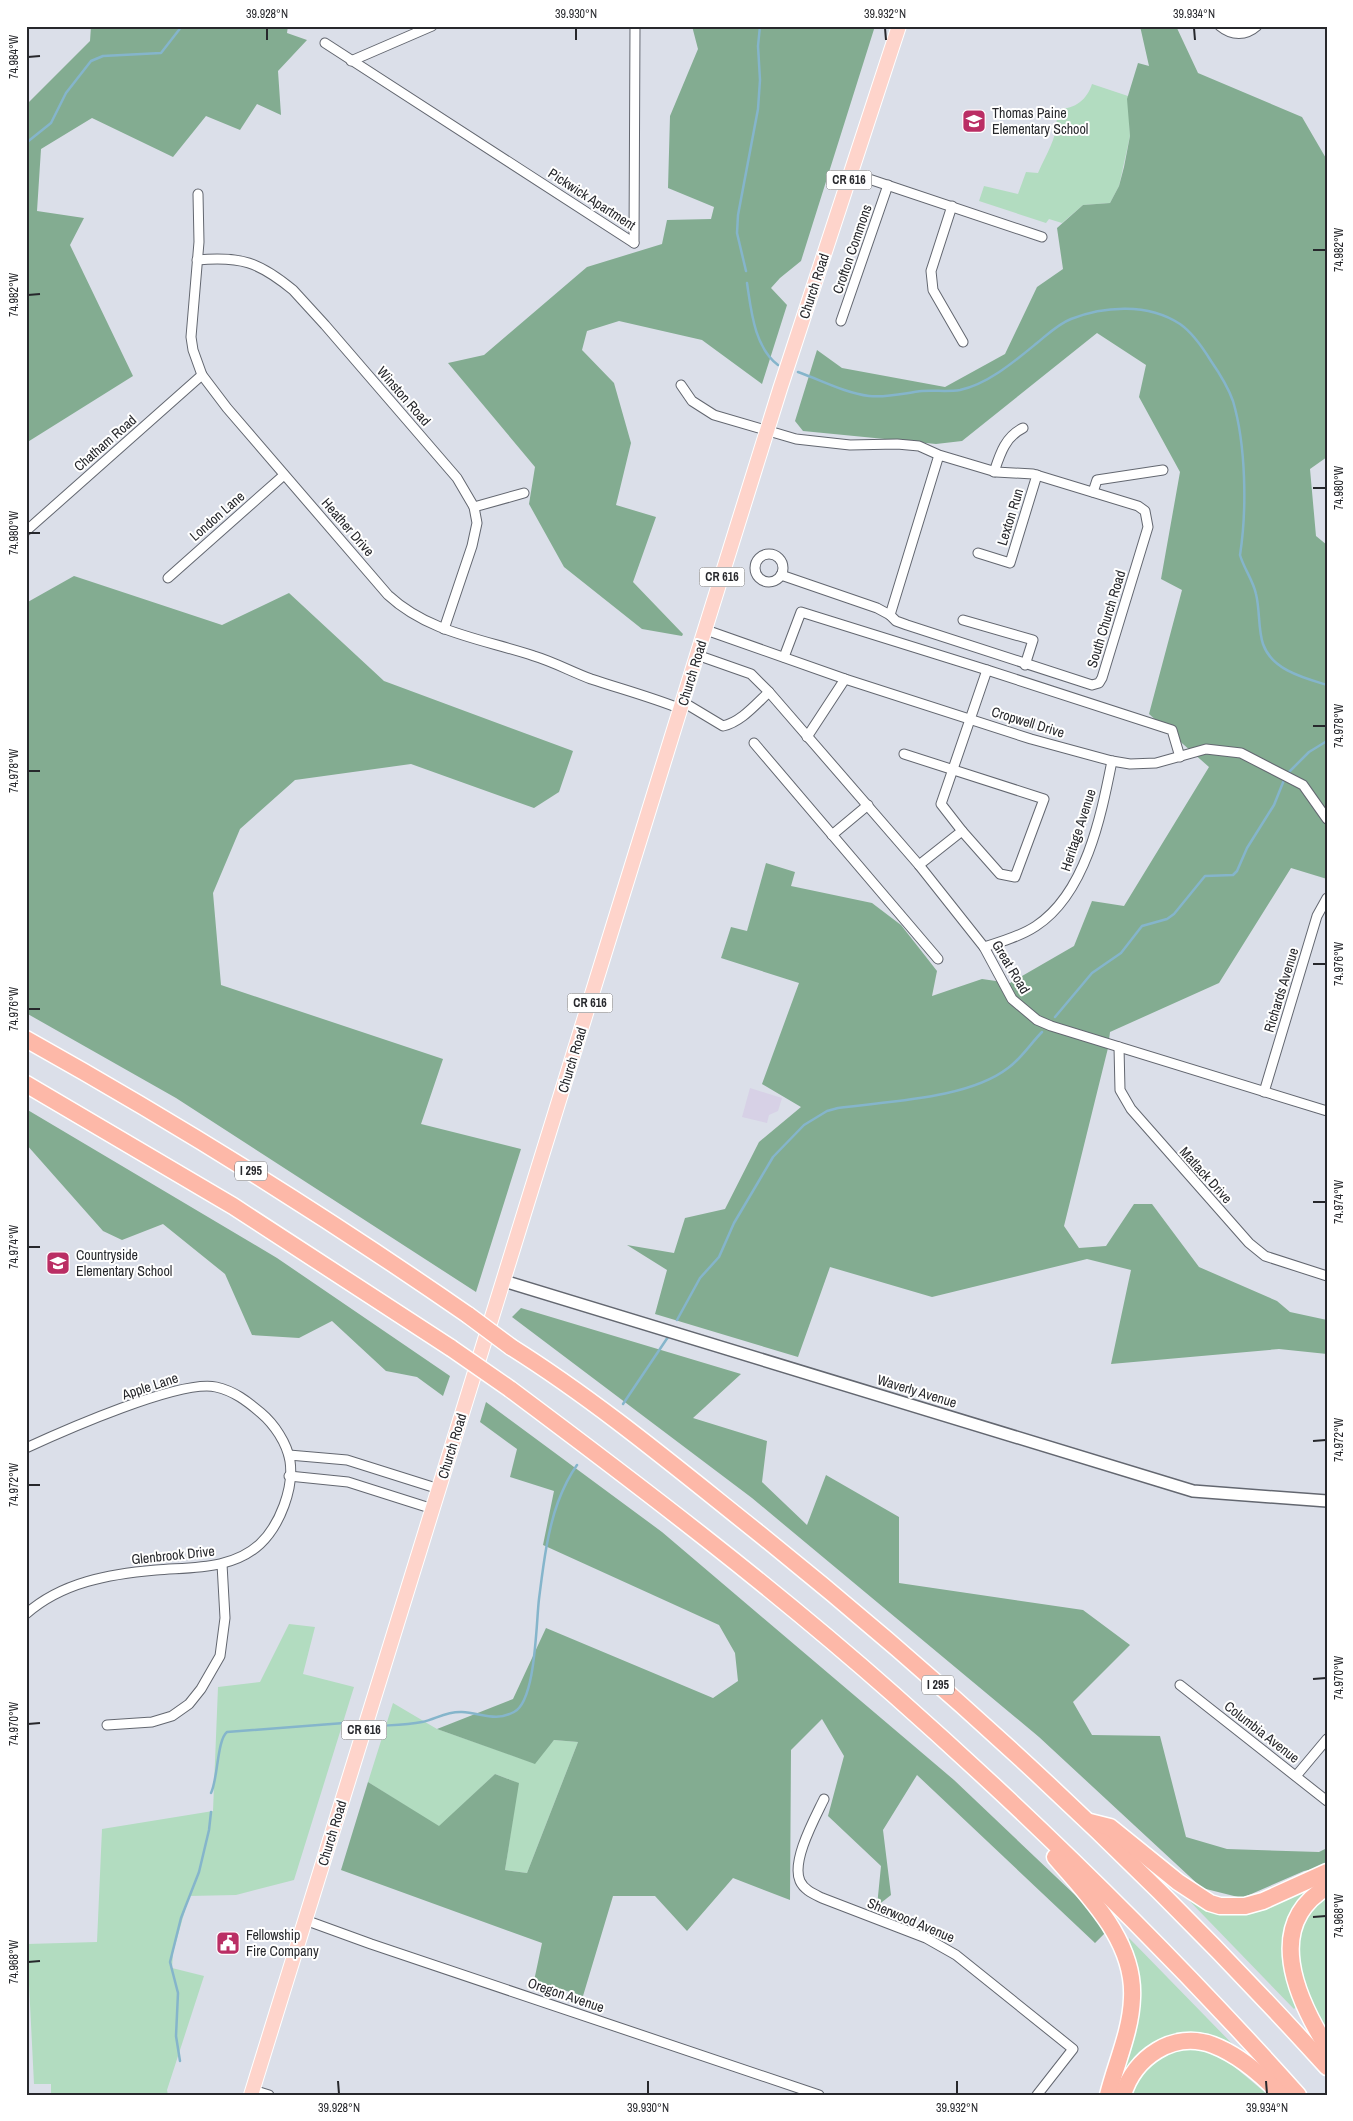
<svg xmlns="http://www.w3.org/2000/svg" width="1353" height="2121" font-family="'Archivo Narrow',sans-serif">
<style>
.industrial{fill:#d7d1e6}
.green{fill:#b2dcc0}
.forest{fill:#83ac91}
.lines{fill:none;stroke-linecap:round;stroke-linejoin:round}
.stream{stroke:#85b5cb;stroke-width:2.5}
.minor-casing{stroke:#636770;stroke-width:11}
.tertiary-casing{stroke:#636770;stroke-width:14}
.primary-casing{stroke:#fff;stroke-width:16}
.motorway-casing{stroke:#fff;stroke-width:19}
.minor{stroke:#fff;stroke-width:9}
.tertiary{stroke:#fff;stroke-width:11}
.primary{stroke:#fed4cb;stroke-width:14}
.motorway{stroke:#fdb8a8;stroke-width:16}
.motorway-bridge-casing{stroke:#fff;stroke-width:19;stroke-linecap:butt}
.motorway-bridge{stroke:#fdb8a8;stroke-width:16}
.ticks{fill:none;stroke:#27282c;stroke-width:2}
.labels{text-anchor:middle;stroke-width:4;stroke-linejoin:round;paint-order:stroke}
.shield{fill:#fff;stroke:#68686b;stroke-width:1}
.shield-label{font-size:12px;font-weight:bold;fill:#27282c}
.poi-label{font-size:14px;fill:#27282c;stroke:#fff;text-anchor:start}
.street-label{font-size:14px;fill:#27282c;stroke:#fff}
.neatline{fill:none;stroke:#27282c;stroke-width:2}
.ticks-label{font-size:12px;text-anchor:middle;fill:#27282c}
</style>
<rect width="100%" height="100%" fill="#dbdfe9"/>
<path class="industrial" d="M750,1088L782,1098L778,1111L769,1115L767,1123L742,1117Z"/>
<g class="green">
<path d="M1092,84L1128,96L1130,136L1119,186L1110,203L1083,205L1062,223L1049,219L1046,223L979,201L984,186L1018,194L1026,172L1038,173C1048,150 1060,135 1056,109C1074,110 1087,100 1092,84Z"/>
<path d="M289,1624L315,1627L303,1674L354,1687L294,1880L236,1895L189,1896L173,1953L172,1968L204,1976L167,2090L168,2095H51V2084H34L27,1944L97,1942L102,1829L213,1811L218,1687L260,1682Z"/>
<path d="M393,1703L437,1729L534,1763L554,1740L578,1742L527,1873L505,1870L518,1783L495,1774L439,1827L368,1782Z"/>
<path d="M1327,1877L1297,1908L1296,2007L1294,2009L1177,1888L1216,1911Z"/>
<path d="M1327,1894V2036C1310,1998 1283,1958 1308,1918C1313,1908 1318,1900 1327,1894Z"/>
<path d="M1129,1938L1245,2057L1190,2036L1116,2085L1131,2033Z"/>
<path d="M1180,2048L1203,2049L1224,2058L1268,2095H1129L1133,2084L1153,2059Z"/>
</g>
<g class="forest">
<path d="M91,26H288L287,33L307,40L278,71L281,115L257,104L240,130L206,116L173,157L92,118L41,149L37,211L84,218L70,245L133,376L26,443V105L90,41Z"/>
<path d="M692,26H875L801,261L780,278L771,288L787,305L762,384L702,340L619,321L587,331L582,350L614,383L631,443L616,505L656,517L633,582L683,634L682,636L642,629L564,567L529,504L535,467L448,363L484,355L587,267L662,244L667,220L711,219L714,207L668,188L670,116L698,49Z"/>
<path d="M1140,26H1176L1198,73L1302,117L1327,160V457L1310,469L1316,536L1327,545V879L1291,868L1219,983L1110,1032L1108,1048L1064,1226L1079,1248L1106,1246L1134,1204H1152L1199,1267L1277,1301L1290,1312L1327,1320V1354L1279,1349L1111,1364L1131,1270L1087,1259L932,1297L830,1267L798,1357L655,1314L667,1270L627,1245L674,1253L685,1218L725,1209L759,1142L801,1107L762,1084L799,983L721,958L731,927L747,931L766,863L795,872L791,886L872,903L901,925L937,971L932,996L982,979L1010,983L1074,946L1092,901L1124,906L1209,767L1149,714L1182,590L1161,579L1180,472L1139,397L1146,365L1097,333L962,441L936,444L803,431L795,421L817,350L842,368L945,387L1005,354L1037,287L1063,269L1057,228L1083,205L1110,203L1119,186L1124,167L1130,136L1127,99L1138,63L1149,66Z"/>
<path d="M74,576L222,625L289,593L384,681L573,751L559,792L534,808L411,764L295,780L240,829L213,893L221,985L443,1059L421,1124L521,1149L476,1292L176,1098L26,1013V603Z"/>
<path d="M26,1109L277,1258L450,1376L443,1396L417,1377L386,1371L332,1321L299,1338L252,1335L225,1274L163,1224L122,1240L103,1231L26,1144Z"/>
<path d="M521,1308L741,1374L693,1418L767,1441L762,1482L807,1525L826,1475L899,1517V1583L1083,1610L1130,1645L1073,1702L1092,1735L1160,1736L1186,1837L1227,1849L1319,1852L1327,1848V1866L1304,1871L1242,1898L1202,1888L1039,1737L752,1498L512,1317Z"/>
<path d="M486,1402L662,1532L954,1780L1093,1912L1107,1931L1095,1943L917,1775L883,1830L891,1895L877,1906L881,1866L828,1816L844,1756L822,1719L791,1750L790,1900L733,1878L687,1931L655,1896H613L583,1996L534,1981L542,1943L341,1870L368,1782L439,1826L495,1774L519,1783L505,1870L527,1873L578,1742L554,1740L535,1764L437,1729L513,1699L546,1628L713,1698L738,1681L735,1653L719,1625L543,1545L554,1491L510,1477L517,1449L480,1422Z"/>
</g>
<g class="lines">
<g class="stream">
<path d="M26,143L51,123L66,93L91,61L103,56L161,53L182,26"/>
<path d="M746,271L737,233L738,215L758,109L760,80L758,46L760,26"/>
<path d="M747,283C751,309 754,347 778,365"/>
<path d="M798,372C821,380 845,393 869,396C887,398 905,393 922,391C934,390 948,392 960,390C988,384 1015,361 1037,343C1047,335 1058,324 1071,319C1104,306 1148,303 1180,324C1193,333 1203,348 1211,361C1220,374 1228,387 1233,401C1246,445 1247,510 1240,555C1244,569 1253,580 1256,594C1260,610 1258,629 1263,644C1272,670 1304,678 1327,685"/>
<path d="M1055,1017L1092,973L1121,953L1142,926L1167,919L1174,914L1205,876L1233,875L1237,871L1247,848L1274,805L1286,775L1309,752L1327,741"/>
<path d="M677,1320L700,1278L719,1257L734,1223L773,1157L804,1125L827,1111L838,1108C888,1101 968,1099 1008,1068C1021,1059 1031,1043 1042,1032"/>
<path d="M623,1404L668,1337"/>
<path d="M377,1726C392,1725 407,1725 422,1722C436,1719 447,1711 462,1712C481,1713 496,1722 514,1712C536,1701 536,1623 539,1599C543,1568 547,1532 558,1502C563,1489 569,1476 577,1465"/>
<path d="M211,1793C218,1779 217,1740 227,1732L344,1723"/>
<path d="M180,2061L176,2036L178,1993L170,1962L181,1918L199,1872L209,1830L211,1812"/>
</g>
<g class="minor-casing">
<g id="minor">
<path d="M1220,26C1232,36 1246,36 1257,26"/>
<path d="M325,43L634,243"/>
<path d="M351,61L432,26"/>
<path d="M851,173L1042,237"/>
<path d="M198,194L199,242L191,337L193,350L202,375L227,408L388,595C429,633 483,639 534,656C554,662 572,672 591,679C621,689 651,697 681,709"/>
<path d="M952,206L931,271L933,290L963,342"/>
<path d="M634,243L635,26"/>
<path d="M197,260C241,256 259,262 293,290L325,325L457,478L474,507L477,523L472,546L444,629"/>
<path d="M841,321L888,185"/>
<path d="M681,385L692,401L714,415L796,439L850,445L897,444L919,446L939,455L890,615L896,621L907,625L1092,685L1099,683L1102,678L1148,527L1145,511L1138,506L1033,474L996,472L939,455"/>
<path d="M994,472C1000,454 1005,437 1023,428"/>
<path d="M1093,492L1097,480L1163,470"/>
<path d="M474,507L524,493"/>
<path d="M26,531L202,375"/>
<path d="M978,553L1010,563L1037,475"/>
<circle cx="769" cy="568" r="14"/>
<path d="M781,575L877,608L890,615"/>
<path d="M168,578L284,475"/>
<path d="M963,620L1033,640L1025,665"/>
<path d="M706,630L845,679L1031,739L1112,761L1130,764L1156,763L1206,749L1241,753L1303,785L1327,819"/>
<path d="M697,655L751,674L769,692L919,865L984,947L1012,999L1037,1020L1051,1026L1327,1111"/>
<path d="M784,657L801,612L987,670"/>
<path d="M683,702L723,726C741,722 755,705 769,692"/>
<path d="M807,737L845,679"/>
<path d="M754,743L938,959"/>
<path d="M904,754L1044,799L1015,877L1000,874L962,831"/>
<path d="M832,835L868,805"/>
<path d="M919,865L962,831L941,804L987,670L1172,730L1180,757"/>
<path d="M984,947C1001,942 1021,936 1036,926C1086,893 1101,816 1112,761"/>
<path d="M1119,1047L1120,1090L1131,1109L1249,1243L1265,1256L1327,1276"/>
<path d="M1264,1092L1317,916L1327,898"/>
<path d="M26,1448C63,1431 180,1379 216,1387C234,1391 247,1401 261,1413C274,1424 287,1443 290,1461C294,1488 280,1525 260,1544C232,1570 192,1567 156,1570C110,1574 62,1582 26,1614"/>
<path d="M289,1455L347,1460L439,1489"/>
<path d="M289,1476L348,1482L433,1509"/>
<path d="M1180,1685L1327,1801"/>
<path d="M107,1725L152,1722L172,1716L189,1704L201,1689L220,1656L225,1618L222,1564"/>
<path d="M1296,1776L1327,1739"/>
<path d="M824,1799C815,1818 791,1861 800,1881C804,1890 814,1894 822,1898L926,1938L956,1955L1073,2049L1037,2095"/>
<path d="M305,1920L371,1944L819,2095"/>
<path d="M253,2090L269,2095"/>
</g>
</g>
<g class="tertiary-casing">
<path id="tertiary" d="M504,1281L1193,1491L1327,1501"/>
</g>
<g class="primary-casing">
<path id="primary" d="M251,2095L697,655L780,389L899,26"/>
</g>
<g class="motorway-casing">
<g id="motorway">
<path d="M26,1039C178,1124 325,1216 468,1315"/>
<path d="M26,1084L233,1206L451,1348"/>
<path d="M511,1347C597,1401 677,1468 756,1531C960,1695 1152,1874 1327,2067"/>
<path d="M510,1389C641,1487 771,1586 893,1694C1035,1820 1171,1953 1298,2095"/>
<path d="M1090,1822L1110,1827L1178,1882L1210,1903L1220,1906H1245L1263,1901L1327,1872"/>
<path d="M1055,1857C1089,1897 1135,1941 1132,1998C1131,2031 1116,2063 1108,2095"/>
<path d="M1327,1887C1263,1925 1297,1999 1327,2047"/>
<path d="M1123,2095C1134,2058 1173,2030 1213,2045C1239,2055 1262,2075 1281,2095"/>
</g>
</g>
<use href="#minor" class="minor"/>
<use href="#tertiary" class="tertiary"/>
<use href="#primary" class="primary"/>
<use href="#motorway" class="motorway"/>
<g class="motorway-bridge-casing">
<g id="motorway-bridge">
<path d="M468,1315L511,1347"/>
<path d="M451,1348L510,1389"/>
</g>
</g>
<use href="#motorway-bridge" class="motorway-bridge"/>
</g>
<path class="ticks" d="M267,28V40M576,28V40M885,28L886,40M1194,28L1195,40M28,57L40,56M1313,250H1326M28,295L40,294M1313,488H1326M28,533H40M1313,726H1326M28,771H40M1313,964H1326M28,1009H40M1313,1202H1326M28,1247H40M1313,1441L1326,1440M28,1485H40M1313,1679L1326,1678M28,1724L40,1723M1313,1917L1326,1916M28,1962L40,1961M338,2081L339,2094M648,2081V2094M957,2081V2094M1266,2081L1267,2094"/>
<defs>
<g id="school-square" transform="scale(1.25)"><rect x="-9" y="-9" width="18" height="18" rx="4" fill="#ba2e64" stroke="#fff"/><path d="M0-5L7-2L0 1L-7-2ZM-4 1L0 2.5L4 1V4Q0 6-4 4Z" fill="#fff"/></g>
<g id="civic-square" transform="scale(1.25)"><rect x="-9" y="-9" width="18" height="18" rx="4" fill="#ba2e64" stroke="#fff"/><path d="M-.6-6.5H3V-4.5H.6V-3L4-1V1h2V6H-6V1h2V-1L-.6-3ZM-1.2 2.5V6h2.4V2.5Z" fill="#fff"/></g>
</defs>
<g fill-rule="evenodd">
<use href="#school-square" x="974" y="121"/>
<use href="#school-square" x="58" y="1263"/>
<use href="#civic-square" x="228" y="1943"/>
</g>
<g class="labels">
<g class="shield">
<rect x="826.5" y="170.5" width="45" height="19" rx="4"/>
<rect x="699.5" y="567.5" width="45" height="19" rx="4"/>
<rect x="567.5" y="993.5" width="45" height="19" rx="4"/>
<rect x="235" y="1161.5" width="32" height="19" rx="4"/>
<rect x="922" y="1675.5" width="32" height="19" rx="4"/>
<rect x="341.5" y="1720.5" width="45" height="19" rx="4"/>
</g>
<g class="shield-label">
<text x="849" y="184">CR 616</text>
<text x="722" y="581">CR 616</text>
<text x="590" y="1007">CR 616</text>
<text x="251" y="1175">I 295</text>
<text x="938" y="1689">I 295</text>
<text x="364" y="1734">CR 616</text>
</g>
<g class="poi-label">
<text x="992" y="118">Thomas Paine<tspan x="992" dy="16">Elementary School</tspan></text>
<text x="76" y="1260">Countryside<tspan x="76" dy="16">Elementary School</tspan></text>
<text x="246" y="1940">Fellowship<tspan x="246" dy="16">Fire Company</tspan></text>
</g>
<g class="street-label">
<text transform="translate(592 199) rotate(33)" y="5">Pickwick Apartment</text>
<text transform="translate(852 249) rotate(-71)" y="5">Crofton Commons</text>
<text transform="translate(814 286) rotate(-72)" y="5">Church Road</text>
<text transform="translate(404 396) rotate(49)" y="5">Winston Road</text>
<text transform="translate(105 443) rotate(-41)" y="5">Chatham Road</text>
<text transform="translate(217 516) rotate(-41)" y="5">London Lane</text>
<text transform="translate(1010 517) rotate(-73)" y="5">Lexton Run</text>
<text transform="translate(348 527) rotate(49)" y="5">Heather Drive</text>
<text transform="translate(1106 619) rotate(-73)" y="5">South Church Road</text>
<text transform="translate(692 673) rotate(-73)" y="5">Church Road</text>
<text transform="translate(1028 722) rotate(17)" y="5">Cropwell Drive</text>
<text transform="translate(1078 830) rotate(-72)" y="5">Heritage Avenue</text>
<text transform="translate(1011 967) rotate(59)" y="5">Great Road</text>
<text transform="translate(1281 990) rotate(-73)" y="5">Richards Avenue</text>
<text transform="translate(572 1060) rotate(-73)" y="5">Church Road</text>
<text transform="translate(1206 1175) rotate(48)" y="5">Matlack Drive</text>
<text transform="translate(150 1386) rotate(-18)" y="5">Apple Lane</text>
<text transform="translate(917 1391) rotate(17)" y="5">Waverly Avenue</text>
<text transform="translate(452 1446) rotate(-73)" y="5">Church Road</text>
<text transform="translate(173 1555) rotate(-6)" y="5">Glenbrook Drive</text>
<text transform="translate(1262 1732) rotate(38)" y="5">Columbia Avenue</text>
<text transform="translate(332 1833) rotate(-73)" y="5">Church Road</text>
<text transform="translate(911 1920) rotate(23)" y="5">Sherwood Avenue</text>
<text transform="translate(566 1995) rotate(19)" y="5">Oregon Avenue</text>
</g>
</g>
<rect width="1353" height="2121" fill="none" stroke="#ffffff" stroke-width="55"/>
<rect x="28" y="28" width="1298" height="2066" class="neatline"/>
<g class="ticks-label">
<text x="267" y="18">39.928°N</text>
<text x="576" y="18">39.930°N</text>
<text x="885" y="18">39.932°N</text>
<text x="1194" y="18">39.934°N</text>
<text transform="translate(14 57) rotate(-90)" y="4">74.984°W</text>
<text transform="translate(1339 250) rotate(-90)" y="4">74.982°W</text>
<text transform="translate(14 295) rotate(-90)" y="4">74.982°W</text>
<text transform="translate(1339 488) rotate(-90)" y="4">74.980°W</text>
<text transform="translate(14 533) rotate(-90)" y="4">74.980°W</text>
<text transform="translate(1339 726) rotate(-90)" y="4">74.978°W</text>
<text transform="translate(14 771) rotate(-90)" y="4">74.978°W</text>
<text transform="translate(1339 964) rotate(-90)" y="4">74.976°W</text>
<text transform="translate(14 1009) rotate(-90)" y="4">74.976°W</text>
<text transform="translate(1339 1202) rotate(-90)" y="4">74.974°W</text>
<text transform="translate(14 1247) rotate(-90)" y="4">74.974°W</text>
<text transform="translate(1339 1440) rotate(-90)" y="4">74.972°W</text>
<text transform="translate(14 1485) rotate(-90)" y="4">74.972°W</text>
<text transform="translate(1339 1678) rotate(-90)" y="4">74.970°W</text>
<text transform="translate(14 1724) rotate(-90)" y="4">74.970°W</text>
<text transform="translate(1339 1916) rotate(-90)" y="4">74.968°W</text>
<text transform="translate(14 1962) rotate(-90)" y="4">74.968°W</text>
<text x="339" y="2112">39.928°N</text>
<text x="648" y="2112">39.930°N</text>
<text x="957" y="2112">39.932°N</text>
<text x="1267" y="2112">39.934°N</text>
</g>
</svg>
